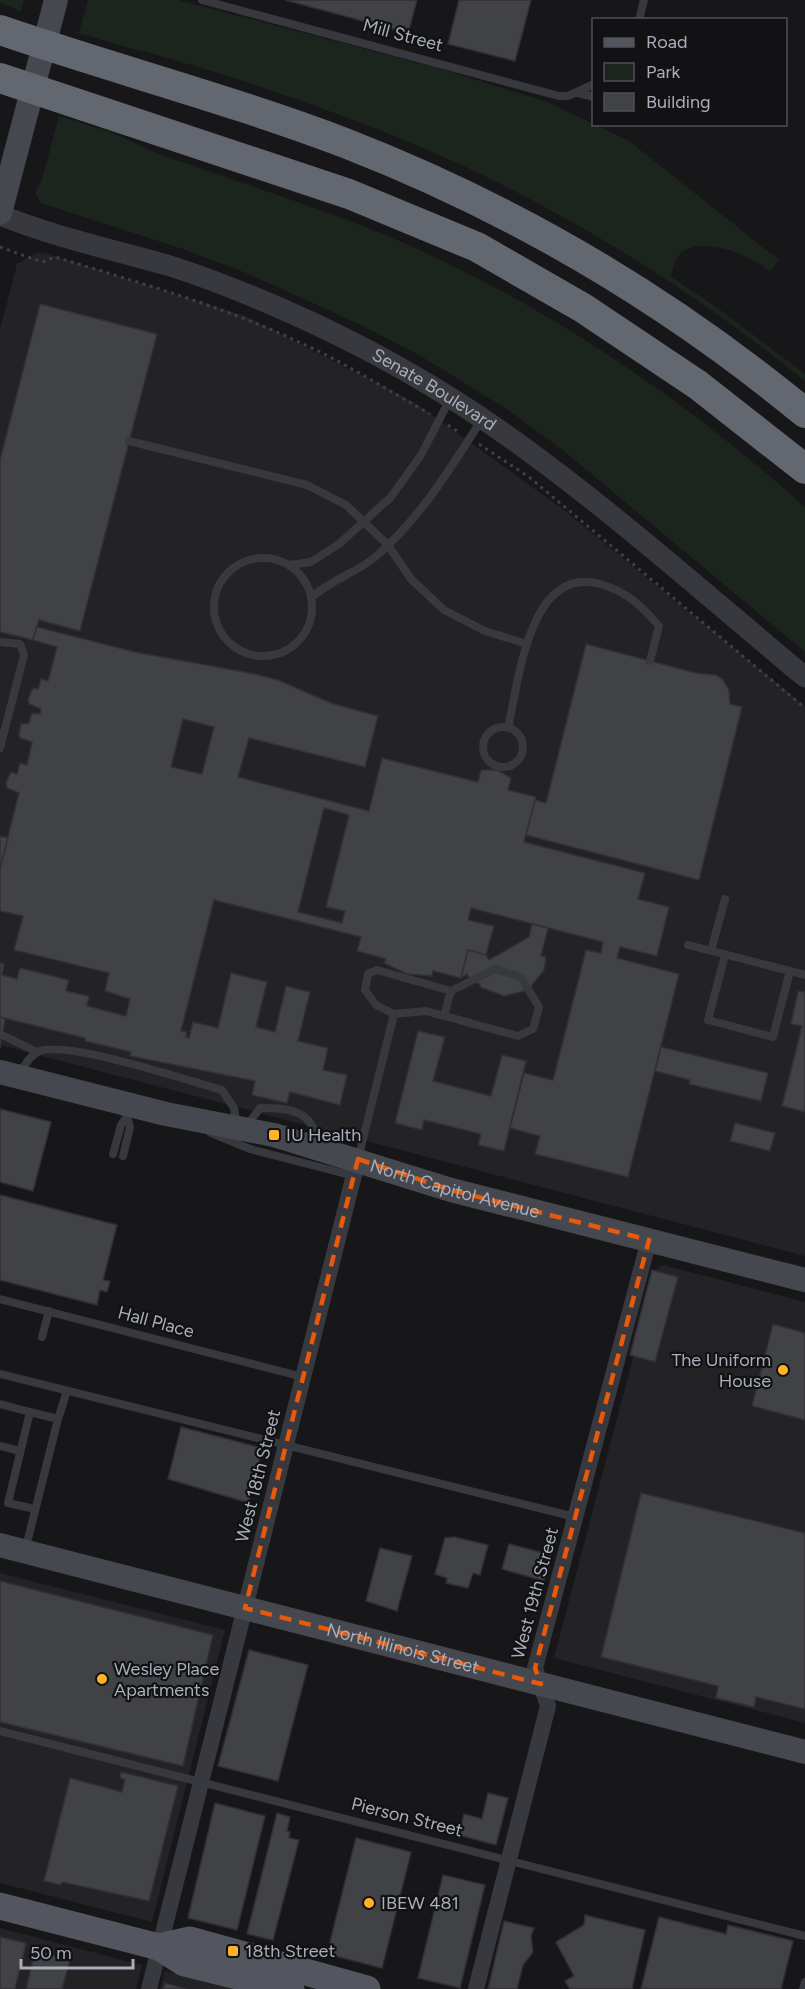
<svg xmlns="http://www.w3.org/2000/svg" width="805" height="1989" font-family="Figtree,sans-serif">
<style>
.built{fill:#232326}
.green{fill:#1c251d}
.building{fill:#414246;stroke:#313135;stroke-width:1.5;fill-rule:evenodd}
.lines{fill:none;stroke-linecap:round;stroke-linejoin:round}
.path{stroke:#3d4046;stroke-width:3;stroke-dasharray:3 4.5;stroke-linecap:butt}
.service{stroke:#37393e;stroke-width:8}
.minor{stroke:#37393e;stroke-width:16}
.tertiary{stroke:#37393e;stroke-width:21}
.secondary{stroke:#45484f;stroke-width:24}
.primary{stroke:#53565e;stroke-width:27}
.motorway{stroke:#636770;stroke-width:30}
.marked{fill:none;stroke:#e8590c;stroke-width:4.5;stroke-dasharray:12 8;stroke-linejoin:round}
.poi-dot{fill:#ffb129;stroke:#121214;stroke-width:2}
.labels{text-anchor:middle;stroke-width:4.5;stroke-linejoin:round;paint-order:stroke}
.street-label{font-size:18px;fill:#a8aeba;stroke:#121214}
.poi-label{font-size:18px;fill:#a8aeba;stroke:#121214;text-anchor:start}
</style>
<rect width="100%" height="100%" fill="#171719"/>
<g class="built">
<path d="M37,253H44L245,316L414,402L560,507L805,706V1256L0,1045V329L17,264Z"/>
<path d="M663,1265L805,1302V1723L554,1658L656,1270Z"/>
<path d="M0,1573L225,1630L152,1922L0,1883Z"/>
<path d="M0,1928L142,1965L136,1989H0Z"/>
<path d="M165,1971L188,1976L236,1989H160Z"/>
</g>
<g class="green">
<path d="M0,0H24L21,11L0,3Z"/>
<path d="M88,0H178L438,68L548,102L629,141L779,260L770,272C752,255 704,236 682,252C674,258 673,268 671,277L715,306L800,370L805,374V381C669,271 516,180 351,119C292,97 231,76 171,59C140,50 110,43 79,33Z"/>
<path d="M59,116C77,122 97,127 115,134C132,141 148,150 165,156C245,185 326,209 404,243C551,308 685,400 805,507V652L564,451L508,410L419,355L359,324L244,272L180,248L41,203L35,192L41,182Z"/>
</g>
<g class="building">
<path d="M285,0H417L408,33Z"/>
<path d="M459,0H531L515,61L448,44Z"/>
<path d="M40,304L157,334L80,631L39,620L33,640L0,632V460Z"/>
<path d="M37,627L135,652L255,674L278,680L331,703L378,716L365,767L249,738L238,777L369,811L382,758L478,782L481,770H497L511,778L508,790L536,797L524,842L645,873L638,899L669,907L657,956L620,947L617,958L679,974L628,1177L535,1154L540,1136L510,1128L524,1073L553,1080L586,950L601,953L603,942L471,908L468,920L494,926L486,955L468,950L461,978L433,971L432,976L407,974L384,963L386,959L357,951L361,937L214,900L181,1031L187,1032L186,1037L189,1038L193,1022L218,1028L231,973L267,982L256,1027L275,1032L286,986L310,992L298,1041L328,1048L323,1070L347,1075L340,1105L290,1092L287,1103L252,1095L255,1081L130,1056L131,1052L85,1041V1038L0,1017V963L4,964L2,975L17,979L20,968L69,980L66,991L89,996L87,1006L126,1016L130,999L105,991L109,973L14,950L23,916L0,911V868L19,793L7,788L6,783L11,772L17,774L20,763L27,765L32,742L20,738L19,733L21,724L29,723L32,713L40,714L41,709L29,704L28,699L33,688L38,689L41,679L48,681L57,647L33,640ZM183,719L214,727L202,774L171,767ZM324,808L349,815L326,907L345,911L342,923L298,912Z"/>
<path d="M586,644L696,673L716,675L723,680L729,690L730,704L742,707L699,880L526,835L535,800L546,803Z"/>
<path d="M0,836L8,838L0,868Z"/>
<path d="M532,924L548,928L541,956L546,957L544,970L528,990L504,996L480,987V984L472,982L467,974L461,978L468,950L486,955L489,960L529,937Z"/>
<path d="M798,991L805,992V1112L782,1106L802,1026L791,1024Z"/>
<path d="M0,1017L5,1019L0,1048Z"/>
<path d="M418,1031L445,1037L433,1081L491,1096L502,1055L526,1061L504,1151L478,1145L481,1134L424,1120L422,1130L395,1123Z"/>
<path d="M661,1047L768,1073L761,1101L689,1084L690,1080L655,1071Z"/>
<path d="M0,1109L51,1122L33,1191L0,1182Z"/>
<path d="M735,1123L775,1133L770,1151L730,1141Z"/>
<path d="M0,1195L117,1225L103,1280L110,1281L107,1292L100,1290L97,1305L0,1280Z"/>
<path d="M652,1270L678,1277L655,1362L630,1355Z"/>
<path d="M773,1324L805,1333V1420L752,1406Z"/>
<path d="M181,1427L262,1448L249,1503L168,1479Z"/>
<path d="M641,1493L805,1533V1709L756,1697L754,1707L716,1698L718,1686L601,1657Z"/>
<path d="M454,1537L488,1545L480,1575L473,1573L468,1588L446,1583L447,1578L435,1574L445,1538Z"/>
<path d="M509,1544L551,1555L544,1581L502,1569Z"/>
<path d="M380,1548L412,1556L397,1611L366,1601Z"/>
<path d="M0,1581L213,1635L183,1766L0,1722Z"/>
<path d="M249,1650L308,1665L278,1781L218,1766Z"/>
<path d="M121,1772L178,1786L149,1901L62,1882L60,1885L44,1881L70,1778L122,1792L125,1780L120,1778Z"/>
<path d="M488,1793L508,1798L496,1845L459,1835L464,1814L482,1819Z"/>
<path d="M215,1803L265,1816L237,1930L188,1918Z"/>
<path d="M277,1813L290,1817L287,1831L290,1832L289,1838L299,1840L273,1940L247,1934Z"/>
<path d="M356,1838L411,1852L382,1968L327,1954Z"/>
<path d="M443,1875L485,1885L460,1988L418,1978Z"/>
<path d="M585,1915L645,1930L632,1989H570L565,1981L574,1976L556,1942L584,1925Z"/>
<path d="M659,1917L726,1934L728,1925L793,1941L781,1989H641Z"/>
<path d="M504,1921L534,1928L531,1936L533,1952L523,1965L517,1989H488Z"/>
<path d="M0,1937L26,1943L15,1989H0Z"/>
<path d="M35,1951L70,1960L62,1989H26Z"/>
<path d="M165,1983L187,1989H163Z"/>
</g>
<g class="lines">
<g class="path">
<path d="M0,247L42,262L55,257C137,282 223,306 301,343C346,363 387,390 430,414"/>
<path d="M448,425L460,433"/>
<path d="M479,444L529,477L805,708"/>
</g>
<g class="service">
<path d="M202,0L559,96H568L594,84"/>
<path d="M639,20L644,0"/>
<path d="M578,93L594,97"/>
<path d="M129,441L307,485L346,505L388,545L411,579L444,610L485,631L527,644"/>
<circle cx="263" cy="607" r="49"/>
<path d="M289,565L311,562L339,544L391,497L421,455L450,399"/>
<path d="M311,598C330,580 354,574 374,558C420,519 450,469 482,419"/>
<path d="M0,642L20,644L24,655L0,748"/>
<circle cx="503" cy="747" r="20"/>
<path d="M508,728C519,680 529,565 600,584C626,591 642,606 659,626L650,661"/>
<path d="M688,945L805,975"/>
<path d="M711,951L725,899"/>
<path d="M725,955L708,1020L773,1037L790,971"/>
<path d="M495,969L521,977L539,1007L533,1029L518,1036L426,1011L394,1014L376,1005L365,990L368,974L377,970L451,991Z"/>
<path d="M444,1016L451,991"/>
<path d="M2,1035L37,1052"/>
<path d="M19,1075C24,1067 29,1055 40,1051C69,1041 187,1080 222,1090L234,1108L237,1126"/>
<path d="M245,1128L260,1108C294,1108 312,1111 320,1146"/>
<path d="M211,1133L250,1149L354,1176"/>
<path d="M113,1154L121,1125L127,1116L130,1127L123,1156"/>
<path d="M358,1159L394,1014"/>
<path d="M0,1299L303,1377"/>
<path d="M42,1337L49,1311"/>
<path d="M0,1374L575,1517"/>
<path d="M0,1404L30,1412"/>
<path d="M0,1446L20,1451"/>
<path d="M35,1509L8,1503L30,1412L58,1419L67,1391"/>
<path d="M25,1551L58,1419"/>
<path d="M0,1731L805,1936"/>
<path d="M803,1989L805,1982"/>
</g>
<g class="minor">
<path d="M149,1989L358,1159"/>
<path d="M476,1989L548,1706L535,1668L649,1240"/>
</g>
<path class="tertiary" id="s1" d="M0,215C54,237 111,249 167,265C206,277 245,293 282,309C364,345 443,389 516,442C616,514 710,598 805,677"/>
<g class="secondary">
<path d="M0,213L56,0"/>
<path id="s2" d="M0,1072L166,1114L274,1135L451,1190L805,1280"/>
<path id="s3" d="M0,1545L805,1752"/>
</g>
<g class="primary">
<path d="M0,1906L159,1947L184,1963L291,1989"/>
<path d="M159,1947L190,1940L367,1989"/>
</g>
<g class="motorway">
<path d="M0,30C114,69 232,100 345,143C512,208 667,299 805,413"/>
<path d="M0,78L349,194L477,247L583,308L698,385L805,469"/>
</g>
</g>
<path class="marked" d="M358,1159L451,1190L649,1240L535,1668L541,1684L245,1608Z"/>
<g class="poi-dot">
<rect x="268" y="1129" width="12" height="12" rx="3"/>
<circle cx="783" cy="1370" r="6"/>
<circle cx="102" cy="1679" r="6"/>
<circle cx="369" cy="1903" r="6"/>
<rect x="227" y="1945" width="12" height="12" rx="3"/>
</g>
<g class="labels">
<g class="street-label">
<text transform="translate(403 35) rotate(15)" y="6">Mill Street</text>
<text dy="6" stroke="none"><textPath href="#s1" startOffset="470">Senate Boulevard</textPath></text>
<text dy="6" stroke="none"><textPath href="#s2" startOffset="470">North Capitol Avenue</textPath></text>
<text transform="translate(156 1322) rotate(15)" y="6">Hall Place</text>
<text transform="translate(258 1476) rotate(-76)" y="6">West 18th Street</text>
<text transform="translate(535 1593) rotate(-75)" y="6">West 19th Street</text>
<text dy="6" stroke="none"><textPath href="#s3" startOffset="416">North Illinois Street</textPath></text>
<text transform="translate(407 1817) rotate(14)" y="6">Pierson Street</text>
</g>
<g class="poi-label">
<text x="286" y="1141">IU Health</text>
<text x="771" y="1366" text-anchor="end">The Uniform<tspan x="771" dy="21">House</tspan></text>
<text x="114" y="1675">Wesley Place<tspan x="114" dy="21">Apartments</tspan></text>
<text x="381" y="1909">IBEW 481</text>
<text x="245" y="1957">18th Street</text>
</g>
</g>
<rect x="592" y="18" width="195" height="108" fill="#121214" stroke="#4e5056" stroke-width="1.5"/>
<rect x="604" y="38" width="30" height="9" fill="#53565e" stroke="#4e5056" stroke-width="1.5"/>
<text x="646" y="48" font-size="18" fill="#a8aeba">Road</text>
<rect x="604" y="63" width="30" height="18" fill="#1c251d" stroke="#4e5056" stroke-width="1.5"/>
<text x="646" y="78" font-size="18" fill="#a8aeba">Park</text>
<rect x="604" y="93" width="30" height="18" fill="#414246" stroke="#4e5056" stroke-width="1.5"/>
<text x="646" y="108" font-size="18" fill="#a8aeba">Building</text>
<path d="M21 1959v9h112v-9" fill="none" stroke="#a8aeba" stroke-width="3"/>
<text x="30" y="1959" font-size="18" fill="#a8aeba" stroke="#121214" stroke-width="4.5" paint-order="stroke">50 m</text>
</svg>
